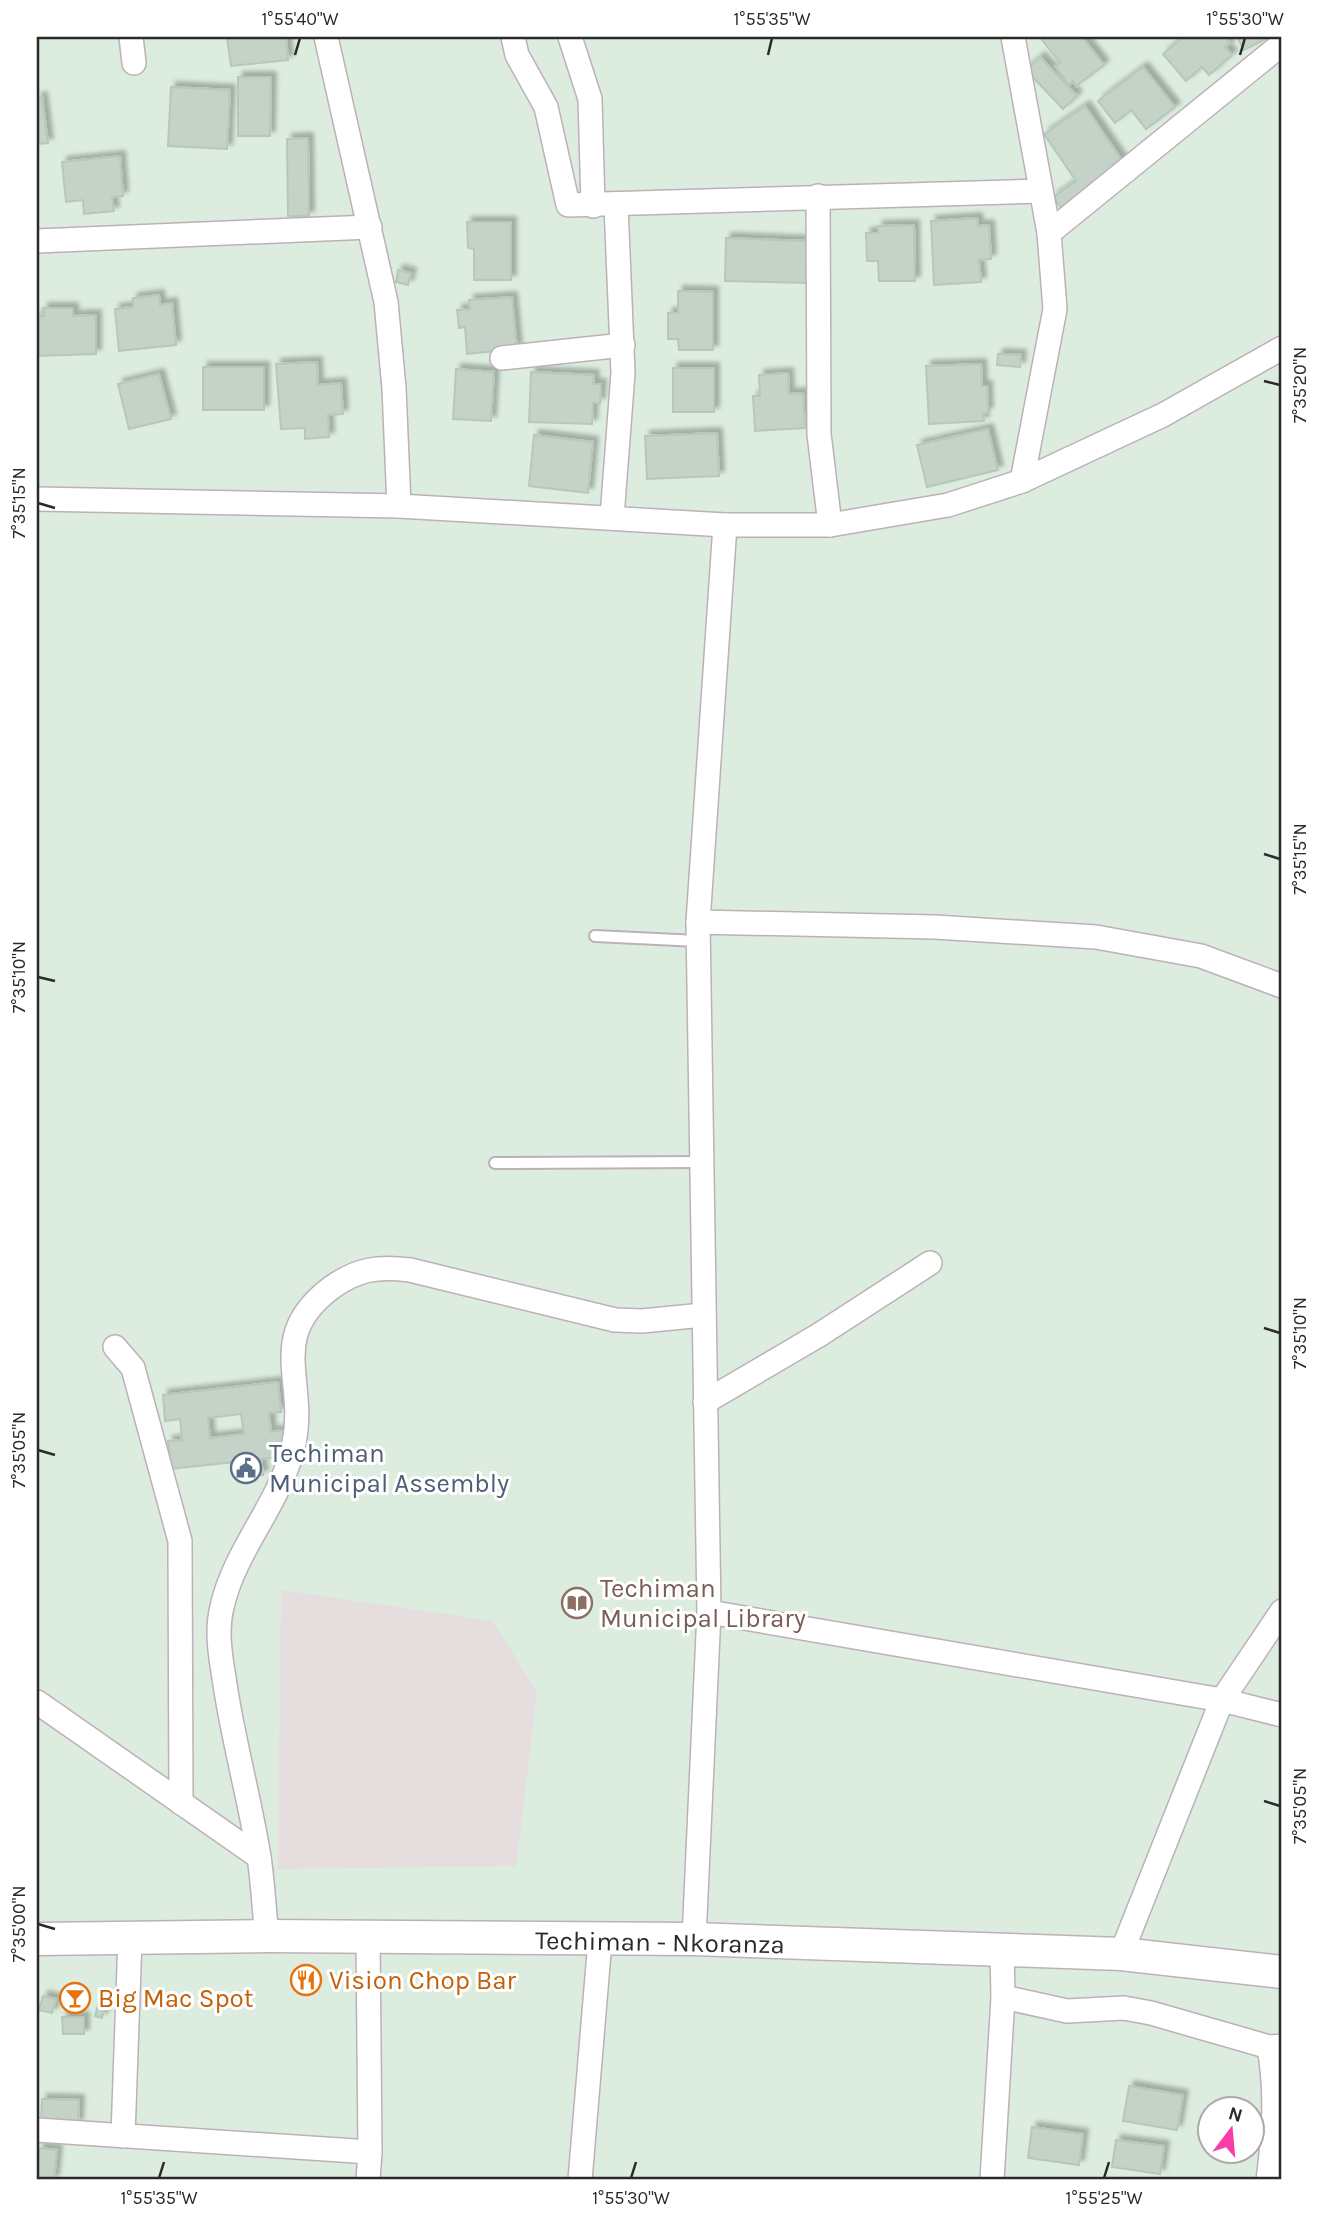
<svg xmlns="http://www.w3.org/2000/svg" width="1319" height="2217" font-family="Karla,sans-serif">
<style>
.industrial{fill:#e5ddde}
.building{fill:#c5d2c7;stroke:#b6c8ba;stroke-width:2;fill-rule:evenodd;filter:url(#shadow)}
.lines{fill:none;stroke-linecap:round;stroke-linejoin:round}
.service-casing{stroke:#beb0b8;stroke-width:14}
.minor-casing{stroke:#beb0b8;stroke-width:26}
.secondary-casing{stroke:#beb0b8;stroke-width:35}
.service{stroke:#fff;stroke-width:10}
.minor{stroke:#fff;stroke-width:23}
.secondary{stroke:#fff;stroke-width:32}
.ticks{fill:none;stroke:#2a2a2a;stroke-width:2.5}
.labels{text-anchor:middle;stroke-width:6;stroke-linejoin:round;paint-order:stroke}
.service-label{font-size:26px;fill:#4e5e75;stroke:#fff;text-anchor:start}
.education-label{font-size:26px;fill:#785e54;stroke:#fff;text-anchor:start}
.street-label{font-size:26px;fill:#2a2a2a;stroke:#fff}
.food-label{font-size:26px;fill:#c56008;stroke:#fff;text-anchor:start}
.neatline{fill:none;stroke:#2a2a2a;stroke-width:2.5}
.ticks-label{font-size:18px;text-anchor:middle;fill:#2a2a2a}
</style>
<defs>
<filter id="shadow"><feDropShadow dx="5" dy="-5" stdDeviation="2" flood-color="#0004"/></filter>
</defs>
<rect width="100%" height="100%" fill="#dcecdf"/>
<path class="industrial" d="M281,1590L493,1621L537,1693L516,1866L278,1869Z"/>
<g class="building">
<path d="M286,37L288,60L231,66L227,38Z"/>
<path d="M1046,37H1082L1104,65L1076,86L1073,81L1069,85L1055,66L1060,63L1042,40Z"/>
<path d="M1183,37H1225L1230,43L1225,47L1232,55L1209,75L1202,67L1186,81L1163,54Z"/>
<path d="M1237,37H1269L1244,50Z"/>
<path d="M1040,57L1077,96L1063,109L1026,70Z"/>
<path d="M1143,67L1175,107L1146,129L1131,110L1115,123L1098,101Z"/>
<path d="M238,77H271L270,136H238Z"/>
<path d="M171,87L230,90L227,149L168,146Z"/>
<path d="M42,97L48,143L37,144V98Z"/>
<path d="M1085,106L1125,165L1061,208L1053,197L1076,181L1044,134Z"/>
<path d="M308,138L309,216H288L287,139Z"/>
<path d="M120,156L123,196L112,197L114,211L84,214L83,200L66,202L62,162Z"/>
<path d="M977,218L978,226L989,225L991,259L979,260L981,282L934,285L931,221Z"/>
<path d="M467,222H511V280H474V249L468,248Z"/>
<path d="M914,225L915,281H879L878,261H867L866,233H878V226Z"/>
<path d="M726,238L808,241L807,283L725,281Z"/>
<path d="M398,270L411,273L408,285L396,282Z"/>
<path d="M678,291L713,292V350H679L678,339H668V313H678Z"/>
<path d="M159,295L160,305L172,303L176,345L119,351L115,309L133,307V298Z"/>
<path d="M512,297L517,349L467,354L465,327L459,328L457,310L470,309L469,300Z"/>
<path d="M43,308H73V316L96,315V354L37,356V316H44Z"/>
<path d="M998,354L1021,355L1020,367L997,365Z"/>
<path d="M317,362L318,385L341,383L343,414L328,415L329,437L305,439V428L281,429L276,364Z"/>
<path d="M981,364L982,386H987L988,412L983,413L984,421L929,424L926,366Z"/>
<rect x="203" y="367" width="61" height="43"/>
<rect x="673" y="368" width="41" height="44"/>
<path d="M456,369L494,372L491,421L453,419Z"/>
<path d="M531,372L594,375L593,384H601L600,403H593L592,424L529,422Z"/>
<path d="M788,373L789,394L803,393L805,428L755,431L753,396H760L759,375Z"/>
<path d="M159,374L171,419L129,429L118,384Z"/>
<path d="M988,429L998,470L927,487L917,445Z"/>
<path d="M717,433L719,476L647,479L645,436Z"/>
<path d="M534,435L593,442L588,493L529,486Z"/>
<path d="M278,1382L281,1412L269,1413L271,1432L283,1430L286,1457L261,1459L263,1475L237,1477L235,1462L171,1469L168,1441L182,1440L180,1419L165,1421L163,1395ZM241,1414L244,1434L210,1438L208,1418Z"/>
<path d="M101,1995L108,1997L102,2018L95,2016Z"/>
<path d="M43,1996L56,1999L52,2013L39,2010Z"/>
<path d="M62,2017H84V2034H63Z"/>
<path d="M1129,2086L1183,2095L1177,2130L1123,2121Z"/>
<path d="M42,2099L79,2100L78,2124L41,2123Z"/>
<path d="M1032,2127L1083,2134L1079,2165L1028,2158Z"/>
<path d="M1116,2140L1164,2146L1160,2174L1112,2167Z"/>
<path d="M39,2148L57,2150L54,2180H37Z"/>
</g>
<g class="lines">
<g class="service-casing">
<g id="service">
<path d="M595,936L698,941"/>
<path d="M495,1163L701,1162"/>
</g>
</g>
<g class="minor-casing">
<g id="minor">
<path d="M131,37L134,63"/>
<path d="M326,37L386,302L394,388L399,506"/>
<path d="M513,37L517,55L546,107L568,205L1041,191"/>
<path d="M570,37L590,99L593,206"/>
<path d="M1013,37L1049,233L1055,309L1022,481L1163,415L1282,348"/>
<path d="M818,196L819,434L830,525"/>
<path d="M1049,233L1282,44"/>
<path d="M37,241L370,227"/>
<path d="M502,358L623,345"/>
<path d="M37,499L399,506L725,525H830L948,505L1022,481"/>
<path d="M612,517L623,373L616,205"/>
<path d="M698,922L725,525"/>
<path d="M115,1347L133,1368L180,1541L181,1803"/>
<path d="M705,1402L819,1335L930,1263"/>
<path d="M1282,1611L1222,1700L1282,1715"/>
<path d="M709,1612L698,922L935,927L1096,937L1201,956L1282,986"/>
<path d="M37,1702L259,1857"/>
<path d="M267,1936C264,1910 263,1883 259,1857C250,1801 235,1747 226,1691C222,1663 215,1635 222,1607C235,1548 282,1502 294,1443C307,1380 266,1337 331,1288C357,1269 378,1266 410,1270L615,1320L642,1321L703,1315"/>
<path d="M368,1938L370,2152"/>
<path d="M694,1939L709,1612L1222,1700L1121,1954"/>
<path d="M1003,1997L1067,2011L1124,2008L1151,2013L1269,2047L1282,2046"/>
<path d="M37,2130L370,2152L368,2180"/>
<path d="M123,2136L130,1938"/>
<path d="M580,2180L600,1941"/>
<path d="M992,2180L1003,1997L1002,1951"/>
<path d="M1268,2180C1274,2134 1277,2093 1269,2047"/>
</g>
</g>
<g class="secondary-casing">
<path id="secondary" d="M37,1939L267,1936L694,1939L1121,1954L1282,1972"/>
</g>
<use href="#service" class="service"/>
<use href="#minor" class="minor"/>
<use href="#secondary" class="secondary"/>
</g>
<path class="ticks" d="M295,55L300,38M768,55L772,38M1240,55L1245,38M1264,381L1280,385M38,503L55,508M1264,854L1280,859M38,977L55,981M1264,1328L1280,1333M38,1450L55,1455M1264,1801L1280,1806M38,1924L55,1929M159,2178L164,2162M631,2178L636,2162M1104,2178L1109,2162"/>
<defs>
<g id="civic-ring" transform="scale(1.575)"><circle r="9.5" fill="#fff" stroke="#5c6f8a" stroke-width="1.5"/><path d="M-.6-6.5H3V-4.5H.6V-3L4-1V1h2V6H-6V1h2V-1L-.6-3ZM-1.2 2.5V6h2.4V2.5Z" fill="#5c6f8a"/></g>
<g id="library-ring" transform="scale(1.575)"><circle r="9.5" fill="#fff" stroke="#8d6e63" stroke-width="1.5"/><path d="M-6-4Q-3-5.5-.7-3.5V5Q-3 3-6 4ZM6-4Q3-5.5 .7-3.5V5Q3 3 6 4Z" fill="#8d6e63"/></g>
<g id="restaurant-ring" transform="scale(1.575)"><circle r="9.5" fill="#fff" stroke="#e8710a" stroke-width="1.5"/><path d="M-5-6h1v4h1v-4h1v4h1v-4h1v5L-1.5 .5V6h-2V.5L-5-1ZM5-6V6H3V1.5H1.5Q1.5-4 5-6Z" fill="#e8710a"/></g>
<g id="bar-ring" transform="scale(1.575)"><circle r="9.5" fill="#fff" stroke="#e8710a" stroke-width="1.5"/><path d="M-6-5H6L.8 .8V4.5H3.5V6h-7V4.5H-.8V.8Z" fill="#e8710a"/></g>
</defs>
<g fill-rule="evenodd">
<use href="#civic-ring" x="246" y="1468"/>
<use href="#library-ring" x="577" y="1603"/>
<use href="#restaurant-ring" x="306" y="1980"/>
<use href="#bar-ring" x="75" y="1998"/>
</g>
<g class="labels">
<g class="service-label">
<text x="269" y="1462">Techiman<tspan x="269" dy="30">Municipal Assembly</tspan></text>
</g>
<g class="education-label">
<text x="600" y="1597">Techiman<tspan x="600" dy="30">Municipal Library</tspan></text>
</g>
<g class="street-label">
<text transform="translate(660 1942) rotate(1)" y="9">Techiman - Nkoranza</text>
</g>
<g class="food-label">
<text x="329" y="1989">Vision Chop Bar</text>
<text x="98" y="2007">Big Mac Spot</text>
</g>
</g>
<rect width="1319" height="2217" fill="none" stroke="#ffffff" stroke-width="77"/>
<g transform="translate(1231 2130) rotate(16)"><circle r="33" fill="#ffffff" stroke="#aaaaaa" stroke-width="2"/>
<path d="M0-5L12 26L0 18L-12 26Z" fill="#f83da9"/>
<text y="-10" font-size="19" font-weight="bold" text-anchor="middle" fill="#2a2a2a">N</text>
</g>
<rect x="38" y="38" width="1242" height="2140" class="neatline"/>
<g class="ticks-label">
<text x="300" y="25">1°55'40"W</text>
<text x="772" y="25">1°55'35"W</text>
<text x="1245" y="25">1°55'30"W</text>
<text transform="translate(1300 385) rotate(-90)" y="6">7°35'20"N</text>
<text transform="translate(19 503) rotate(-90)" y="6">7°35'15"N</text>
<text transform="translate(1300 859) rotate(-90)" y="6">7°35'15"N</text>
<text transform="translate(19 977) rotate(-90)" y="6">7°35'10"N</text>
<text transform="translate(1300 1333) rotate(-90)" y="6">7°35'10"N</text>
<text transform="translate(19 1450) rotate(-90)" y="6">7°35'05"N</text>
<text transform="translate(1300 1806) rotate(-90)" y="6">7°35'05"N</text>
<text transform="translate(19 1924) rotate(-90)" y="6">7°35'00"N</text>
<text x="159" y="2204">1°55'35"W</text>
<text x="631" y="2204">1°55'30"W</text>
<text x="1104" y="2204">1°55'25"W</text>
</g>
</svg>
